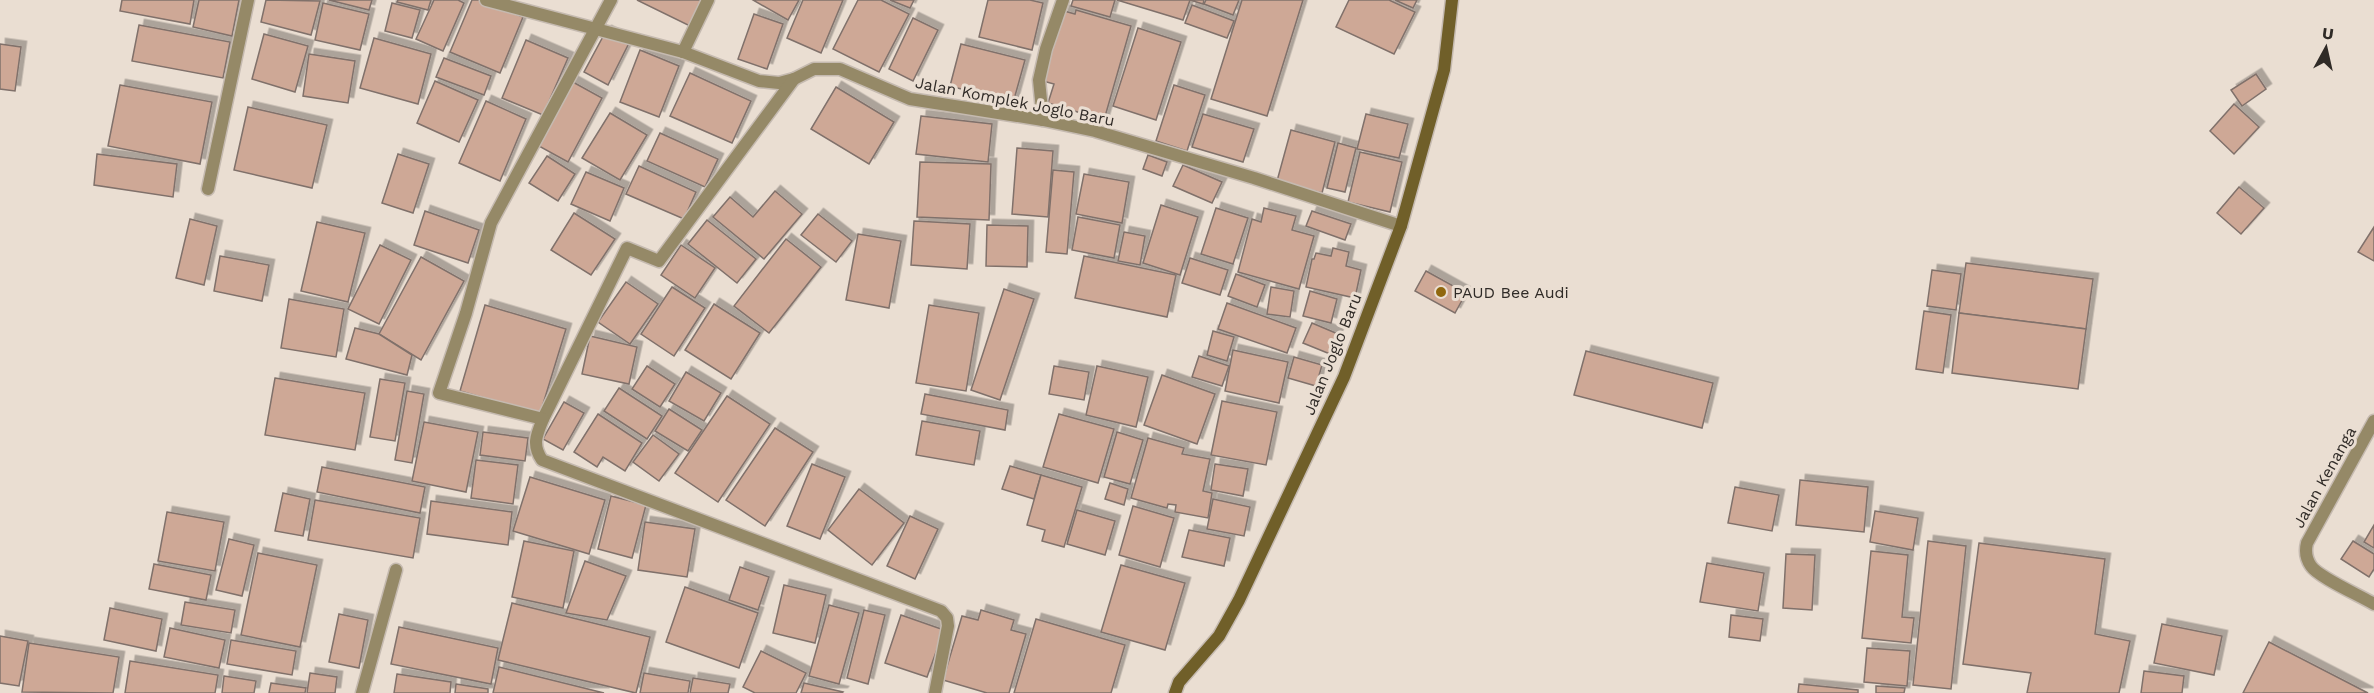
<svg xmlns="http://www.w3.org/2000/svg" width="2374" height="693" font-family="'Work Sans',sans-serif">
<style>
.building{fill:#cea896;stroke:#80716b;stroke-width:1.5;filter:url(#shadow)}
.lines{fill:none;stroke-linecap:round;stroke-linejoin:round}
.street-casing{stroke:#c5bab0;stroke-width:15}
.secondary-casing{stroke:#c5bab0;stroke-width:15}
.street{stroke:#958967;stroke-width:12}
.secondary{stroke:#705f29;stroke-width:12}
.poi-dot{fill:#90670e;stroke:#eaded2;stroke-width:2}
.labels{text-anchor:middle;stroke-width:6;stroke-linejoin:round;paint-order:stroke}
.street-label{font-size:16px;fill:#302b27;stroke:#eaded2}
.poi-label{font-size:16px;fill:#302b27;stroke:#eaded2;text-anchor:start}
</style>
<defs>
<filter id="shadow"><feDropShadow dx="5.5" dy="-5.5" stdDeviation="0" flood-color="#0004"/></filter>
</defs>
<rect width="100%" height="100%" fill="#eaded2"/>
<g class="building">
<path d="M122,0H194L190,24L120,11Z"/>
<path d="M199,0H239L232,36L193,27Z"/>
<path d="M266,0L320,1L311,35L261,22Z"/>
<path d="M329,0H372L369,10Z"/>
<path d="M398,0H431L428,10L397,2Z"/>
<path d="M434,0H458L464,3L443,51L416,39Z"/>
<path d="M472,0H480L523,17L500,73L450,52Z"/>
<path d="M637,0H703L690,26Z"/>
<path d="M753,0H799L788,20Z"/>
<path d="M803,0H843L821,53L787,38Z"/>
<path d="M858,0H881L909,14L879,72L833,49Z"/>
<path d="M890,0H914L910,8Z"/>
<path d="M988,0H1030L1043,3L1032,50L979,37Z"/>
<path d="M1073,0H1115L1110,17L1071,6Z"/>
<path d="M1117,0H1204L1203,4L1190,0L1183,20Z"/>
<path d="M1206,0H1239L1233,15L1204,4Z"/>
<path d="M1242,0H1303L1267,116L1211,99Z"/>
<path d="M1349,0H1389L1415,12L1394,54L1336,27Z"/>
<path d="M1395,0H1417L1413,8Z"/>
<path d="M323,3L369,14L360,50L315,40Z"/>
<path d="M392,3L420,10L412,38L385,31Z"/>
<path d="M1192,5L1234,21L1227,38L1185,23Z"/>
<path d="M1076,10L1131,26L1104,120L1048,103L1054,84L1043,81L1064,11L1075,14Z"/>
<path d="M754,14L783,24L767,69L738,59Z"/>
<path d="M913,18L938,30L913,81L889,69Z"/>
<path d="M139,25L230,42L223,78L132,61Z"/>
<path d="M1138,28L1181,42L1156,120L1113,106Z"/>
<path d="M606,31L629,43L608,85L584,72Z"/>
<path d="M264,34L308,46L295,92L252,79Z"/>
<path d="M374,38L431,54L418,104L360,88Z"/>
<path d="M526,40L568,58L543,115L502,98Z"/>
<path d="M0,44L21,47L15,91L0,89Z"/>
<path d="M961,44L1025,60L1013,103L950,86Z"/>
<path d="M640,50L679,66L659,117L620,102Z"/>
<path d="M309,54L355,61L348,103L303,96Z"/>
<path d="M444,58L491,76L484,95L436,77Z"/>
<path d="M690,73L751,101L732,143L670,116Z"/>
<path d="M2256,74L2266,89L2242,106L2231,90Z"/>
<path d="M435,81L478,100L459,142L417,123Z"/>
<path d="M571,81L602,98L568,162L537,145Z"/>
<path d="M120,85L212,102L200,164L108,146Z"/>
<path d="M1174,85L1205,95L1187,151L1156,141Z"/>
<path d="M836,87L894,122L869,164L811,129Z"/>
<path d="M486,101L526,119L500,181L459,163Z"/>
<path d="M2234,104L2259,127L2234,154L2210,131Z"/>
<path d="M248,107L327,125L312,188L234,170Z"/>
<path d="M610,113L647,135L620,180L582,158Z"/>
<path d="M1203,114L1254,129L1243,162L1192,147Z"/>
<path d="M1366,114L1408,124L1399,158L1357,149Z"/>
<path d="M921,116L992,124L988,162L916,154Z"/>
<path d="M1291,130L1335,142L1322,193L1277,181Z"/>
<path d="M660,133L718,159L705,187L647,161Z"/>
<path d="M1338,143L1356,148L1345,192L1327,188Z"/>
<path d="M1017,148L1053,151L1048,217L1012,214Z"/>
<path d="M1360,152L1402,162L1390,212L1348,202Z"/>
<path d="M97,154L177,164L173,197L94,185Z"/>
<path d="M398,154L429,164L413,213L382,203Z"/>
<path d="M1148,155L1167,162L1162,176L1143,169Z"/>
<path d="M547,156L575,174L558,201L529,183Z"/>
<path d="M920,162L991,164L989,220L917,217Z"/>
<path d="M1183,165L1222,182L1212,203L1173,186Z"/>
<path d="M639,166L696,192L684,219L626,194Z"/>
<path d="M1053,170L1074,172L1067,254L1046,252Z"/>
<path d="M586,172L624,188L610,221L571,204Z"/>
<path d="M1084,174L1129,182L1122,223L1076,214Z"/>
<path d="M2239,187L2264,208L2241,234L2217,213Z"/>
<path d="M775,191L802,214L764,259L713,217L730,197L753,217Z"/>
<path d="M1161,205L1198,217L1180,275L1143,263Z"/>
<path d="M1216,208L1248,218L1233,264L1201,254Z"/>
<path d="M1264,208L1296,216L1292,230L1314,236L1299,289L1238,272L1252,219L1261,222Z"/>
<path d="M425,211L479,230L468,263L414,245Z"/>
<path d="M1312,211L1351,224L1345,240L1306,226Z"/>
<path d="M574,213L615,239L591,275L551,250Z"/>
<path d="M818,214L852,241L836,262L801,235Z"/>
<path d="M1078,217L1120,225L1114,258L1072,250Z"/>
<path d="M190,219L217,226L204,285L176,278Z"/>
<path d="M707,220L756,259L737,283L688,244Z"/>
<path d="M914,221L970,224L967,269L911,265Z"/>
<path d="M317,222L365,233L348,302L301,291Z"/>
<path d="M987,225L1028,226L1027,267L986,266Z"/>
<path d="M2374,227V261L2358,252Z"/>
<path d="M1124,232L1145,236L1140,265L1118,261Z"/>
<path d="M858,234L901,241L889,308L846,300Z"/>
<path d="M786,239L821,267L769,333L734,306Z"/>
<path d="M380,245L411,260L379,324L348,309Z"/>
<path d="M681,245L715,268L695,298L661,275Z"/>
<path d="M1333,248L1349,252L1346,266L1361,270L1355,298L1306,287L1312,259H1314L1316,253L1331,256Z"/>
<path d="M220,256L269,265L262,301L214,291Z"/>
<path d="M1084,256L1176,275L1167,317L1075,298Z"/>
<path d="M421,257L464,281L421,360L379,334Z"/>
<path d="M1190,258L1228,270L1220,295L1182,283Z"/>
<path d="M1966,263L2093,279L2086,329L1959,313Z"/>
<path d="M1932,270L1961,274L1956,310L1927,306Z"/>
<path d="M1426,271L1466,293L1455,313L1415,291Z"/>
<path d="M1236,274L1265,285L1257,307L1228,296Z"/>
<path d="M626,282L658,304L630,344L598,322Z"/>
<path d="M672,287L705,308L674,356L641,334Z"/>
<path d="M1271,287L1294,291L1290,317L1267,314Z"/>
<path d="M1004,289L1034,299L1000,400L971,390Z"/>
<path d="M1310,291L1337,299L1331,323L1303,316Z"/>
<path d="M289,299L344,309L336,357L281,348Z"/>
<path d="M1227,303L1296,328L1287,353L1218,329Z"/>
<path d="M714,304L760,333L731,379L685,350Z"/>
<path d="M485,305L566,329L540,414L460,391Z"/>
<path d="M929,305L979,313L966,391L916,383Z"/>
<path d="M1924,311L1951,315L1943,373L1916,369Z"/>
<path d="M1959,313L2086,329L2078,389L1952,373Z"/>
<path d="M1312,323L1338,334L1330,354L1303,343Z"/>
<path d="M355,328L379,334L412,355L407,375L346,359Z"/>
<path d="M1213,331L1234,337L1227,361L1207,355Z"/>
<path d="M590,336L637,347L629,384L582,374Z"/>
<path d="M1233,350L1288,362L1279,403L1225,391Z"/>
<path d="M1586,351L1713,383L1702,428L1574,395Z"/>
<path d="M1199,356L1229,366L1222,386L1192,377Z"/>
<path d="M1294,357L1322,365L1316,386L1288,378Z"/>
<path d="M647,366L675,384L660,407L632,389Z"/>
<path d="M1054,366L1089,372L1084,400L1049,394Z"/>
<path d="M1097,366L1148,377L1136,427L1086,415Z"/>
<path d="M686,372L721,393L704,421L669,401Z"/>
<path d="M1162,375L1215,394L1197,444L1144,425Z"/>
<path d="M275,378L365,393L355,450L265,435Z"/>
<path d="M380,379L405,383L395,441L370,437Z"/>
<path d="M619,388L662,416L647,439L604,411Z"/>
<path d="M407,391L424,394L412,463L395,460Z"/>
<path d="M925,394L1008,410L1005,430L921,414Z"/>
<path d="M727,396L770,424L718,502L675,473Z"/>
<path d="M1222,401L1277,412L1266,465L1211,455Z"/>
<path d="M564,402L584,413L563,450L543,439Z"/>
<path d="M669,409L702,430L688,451L655,431Z"/>
<path d="M598,414L642,443L625,471L603,457L597,467L574,452Z"/>
<path d="M1059,414L1114,429L1098,483L1043,467Z"/>
<path d="M922,421L980,431L974,465L916,455Z"/>
<path d="M424,422L478,432L466,492L412,481Z"/>
<path d="M775,428L813,452L765,526L726,500Z"/>
<path d="M483,432L528,438L525,461L480,455Z"/>
<path d="M1117,432L1143,440L1130,484L1104,477Z"/>
<path d="M653,435L679,454L659,481L633,462Z"/>
<path d="M1148,438L1184,448L1182,454L1210,459L1203,491L1212,493L1208,518L1175,512L1176,505L1168,504L1167,508L1131,498Z"/>
<path d="M476,460L518,465L513,504L471,498Z"/>
<path d="M812,464L845,477L820,539L787,526Z"/>
<path d="M1215,464L1248,469L1243,496L1211,490Z"/>
<path d="M1010,466L1041,475L1034,499L1002,489Z"/>
<path d="M322,467L425,487L420,513L317,492Z"/>
<path d="M1041,475L1082,487L1064,547L1042,541L1045,530L1027,525Z"/>
<path d="M530,477L605,500L589,554L513,531Z"/>
<path d="M1800,480L1868,487L1864,532L1796,525Z"/>
<path d="M1110,483L1128,489L1124,505L1105,499Z"/>
<path d="M1735,487L1779,495L1772,531L1728,523Z"/>
<path d="M859,489L904,523L872,565L828,530Z"/>
<path d="M283,493L310,499L303,536L275,531Z"/>
<path d="M611,496L646,505L632,558L598,549Z"/>
<path d="M1213,499L1250,507L1244,536L1207,529Z"/>
<path d="M315,500L420,518L413,558L308,540Z"/>
<path d="M431,501L512,512L508,545L427,534Z"/>
<path d="M1133,506L1174,518L1160,567L1119,555Z"/>
<path d="M1077,510L1115,521L1105,555L1067,544Z"/>
<path d="M1875,511L1918,518L1913,550L1870,542Z"/>
<path d="M167,512L224,522L215,571L158,561Z"/>
<path d="M910,516L938,529L915,579L887,566Z"/>
<path d="M645,522L695,529L687,577L638,570Z"/>
<path d="M2374,525V548L2364,542Z"/>
<path d="M1189,530L1230,538L1224,566L1182,557Z"/>
<path d="M229,539L254,545L242,596L216,590Z"/>
<path d="M524,541L574,551L563,608L512,597Z"/>
<path d="M1928,541L1966,546L1951,689L1913,685Z"/>
<path d="M2353,541L2374,554V569L2369,577L2341,559Z"/>
<path d="M1979,543L2105,559L2095,634L2130,641L2119,693H2027L2031,673L1963,664Z"/>
<path d="M1871,551L1908,555L1902,617L1914,618L1911,643L1862,638Z"/>
<path d="M258,553L317,565L300,647L241,635Z"/>
<path d="M1786,554L1815,555L1812,610L1783,608Z"/>
<path d="M585,561L626,576L607,620L566,613Z"/>
<path d="M1707,563L1764,573L1758,611L1700,602Z"/>
<path d="M154,564L211,575L206,600L149,589Z"/>
<path d="M1121,565L1185,583L1165,650L1101,632Z"/>
<path d="M740,567L769,577L758,610L729,600Z"/>
<path d="M784,585L826,595L815,643L773,633Z"/>
<path d="M685,587L758,613L739,668L666,642Z"/>
<path d="M185,602L235,610L231,633L181,625Z"/>
<path d="M512,603L650,637L636,693L498,660Z"/>
<path d="M829,605L859,613L839,684L809,676Z"/>
<path d="M110,608L162,619L156,651L104,640Z"/>
<path d="M864,610L885,615L868,684L847,678Z"/>
<path d="M981,610L1014,620L1011,630L1026,634L1009,693H987L943,680L962,616L978,620Z"/>
<path d="M339,614L368,620L359,668L329,662Z"/>
<path d="M901,615L944,630L927,677L885,663Z"/>
<path d="M1731,615L1763,619L1760,641L1729,637Z"/>
<path d="M1036,619L1125,645L1111,693H1014Z"/>
<path d="M2162,624L2222,636L2214,675L2154,663Z"/>
<path d="M399,627L498,648L491,684L391,664Z"/>
<path d="M170,628L225,640L219,668L164,657Z"/>
<path d="M0,636L28,641L19,686L0,683Z"/>
<path d="M231,640L296,651L292,675L227,664Z"/>
<path d="M2269,642L2368,693H2243Z"/>
<path d="M29,643L119,657L113,693L22,692Z"/>
<path d="M1867,648L1910,651L1907,686L1864,682Z"/>
<path d="M761,651L806,673L796,693H755L743,687Z"/>
<path d="M130,661L218,675L215,693H125Z"/>
<path d="M499,667L604,693H493Z"/>
<path d="M2144,671L2184,676L2182,693H2141Z"/>
<path d="M310,673L337,677L335,693H307Z"/>
<path d="M644,673L690,681L688,693H640Z"/>
<path d="M397,674L451,682L450,693H394Z"/>
<path d="M224,676L256,681L254,693H222Z"/>
<path d="M693,678L730,684L728,693H690Z"/>
<path d="M271,683L306,688L305,693H269Z"/>
<path d="M804,683L843,692L842,693H801Z"/>
<path d="M456,684L488,689V693H455Z"/>
<path d="M1799,684L1858,690V693H1798Z"/>
<path d="M1876,686L1905,688L1904,693H1876Z"/>
</g>
<g class="lines">
<g class="street-casing">
<g id="street">
<path d="M486,0L683,52L759,81L779,83L794,79L814,69H840L910,99L1043,120L1095,131L1254,178L1401,226"/>
<path d="M683,52L708,0"/>
<path d="M794,79L659,261L627,248L543,419C536,436 532,445 542,460L941,611L947,618L948,626L935,693"/>
<path d="M1043,120L1039,80L1046,49L1063,0"/>
<path d="M208,189L248,0"/>
<path d="M543,419L439,393L466,313L491,223L611,0"/>
<path d="M2374,421L2307,543C2305,551 2306,559 2311,566C2318,577 2361,596 2374,604"/>
<path d="M362,693L396,570"/>
</g>
</g>
<g class="secondary-casing">
<path id="secondary" d="M1175,693L1179,682L1219,636L1239,600L1344,377L1401,226L1444,70L1452,0"/>
</g>
<use href="#street" class="street"/>
<use href="#secondary" class="secondary"/>
</g>
<circle class="poi-dot" cx="1441" cy="292" r="6"/>
<g class="labels">
<g class="street-label">
<text transform="translate(1015 101) rotate(11)" y="6">Jalan Komplek Joglo Baru</text>
<text transform="translate(1332 354) rotate(-68)" y="6">Jalan Joglo Baru</text>
<text transform="translate(2324 477) rotate(-61)" y="6">Jalan Kenanga</text>
</g>
<g class="poi-label">
<text x="1453" y="298">PAUD Bee Audi</text>
</g>
</g>
<g transform="translate(2326 48) rotate(8)" stroke="#eaded2" stroke-width="4.5" paint-order="stroke">
<path d="M0-4.5L10 22L0 15L-10 22Z" fill="#302b27"/>
<text y="-9" font-size="16" font-weight="bold" text-anchor="middle" fill="#302b27">U</text>
</g>
</svg>
